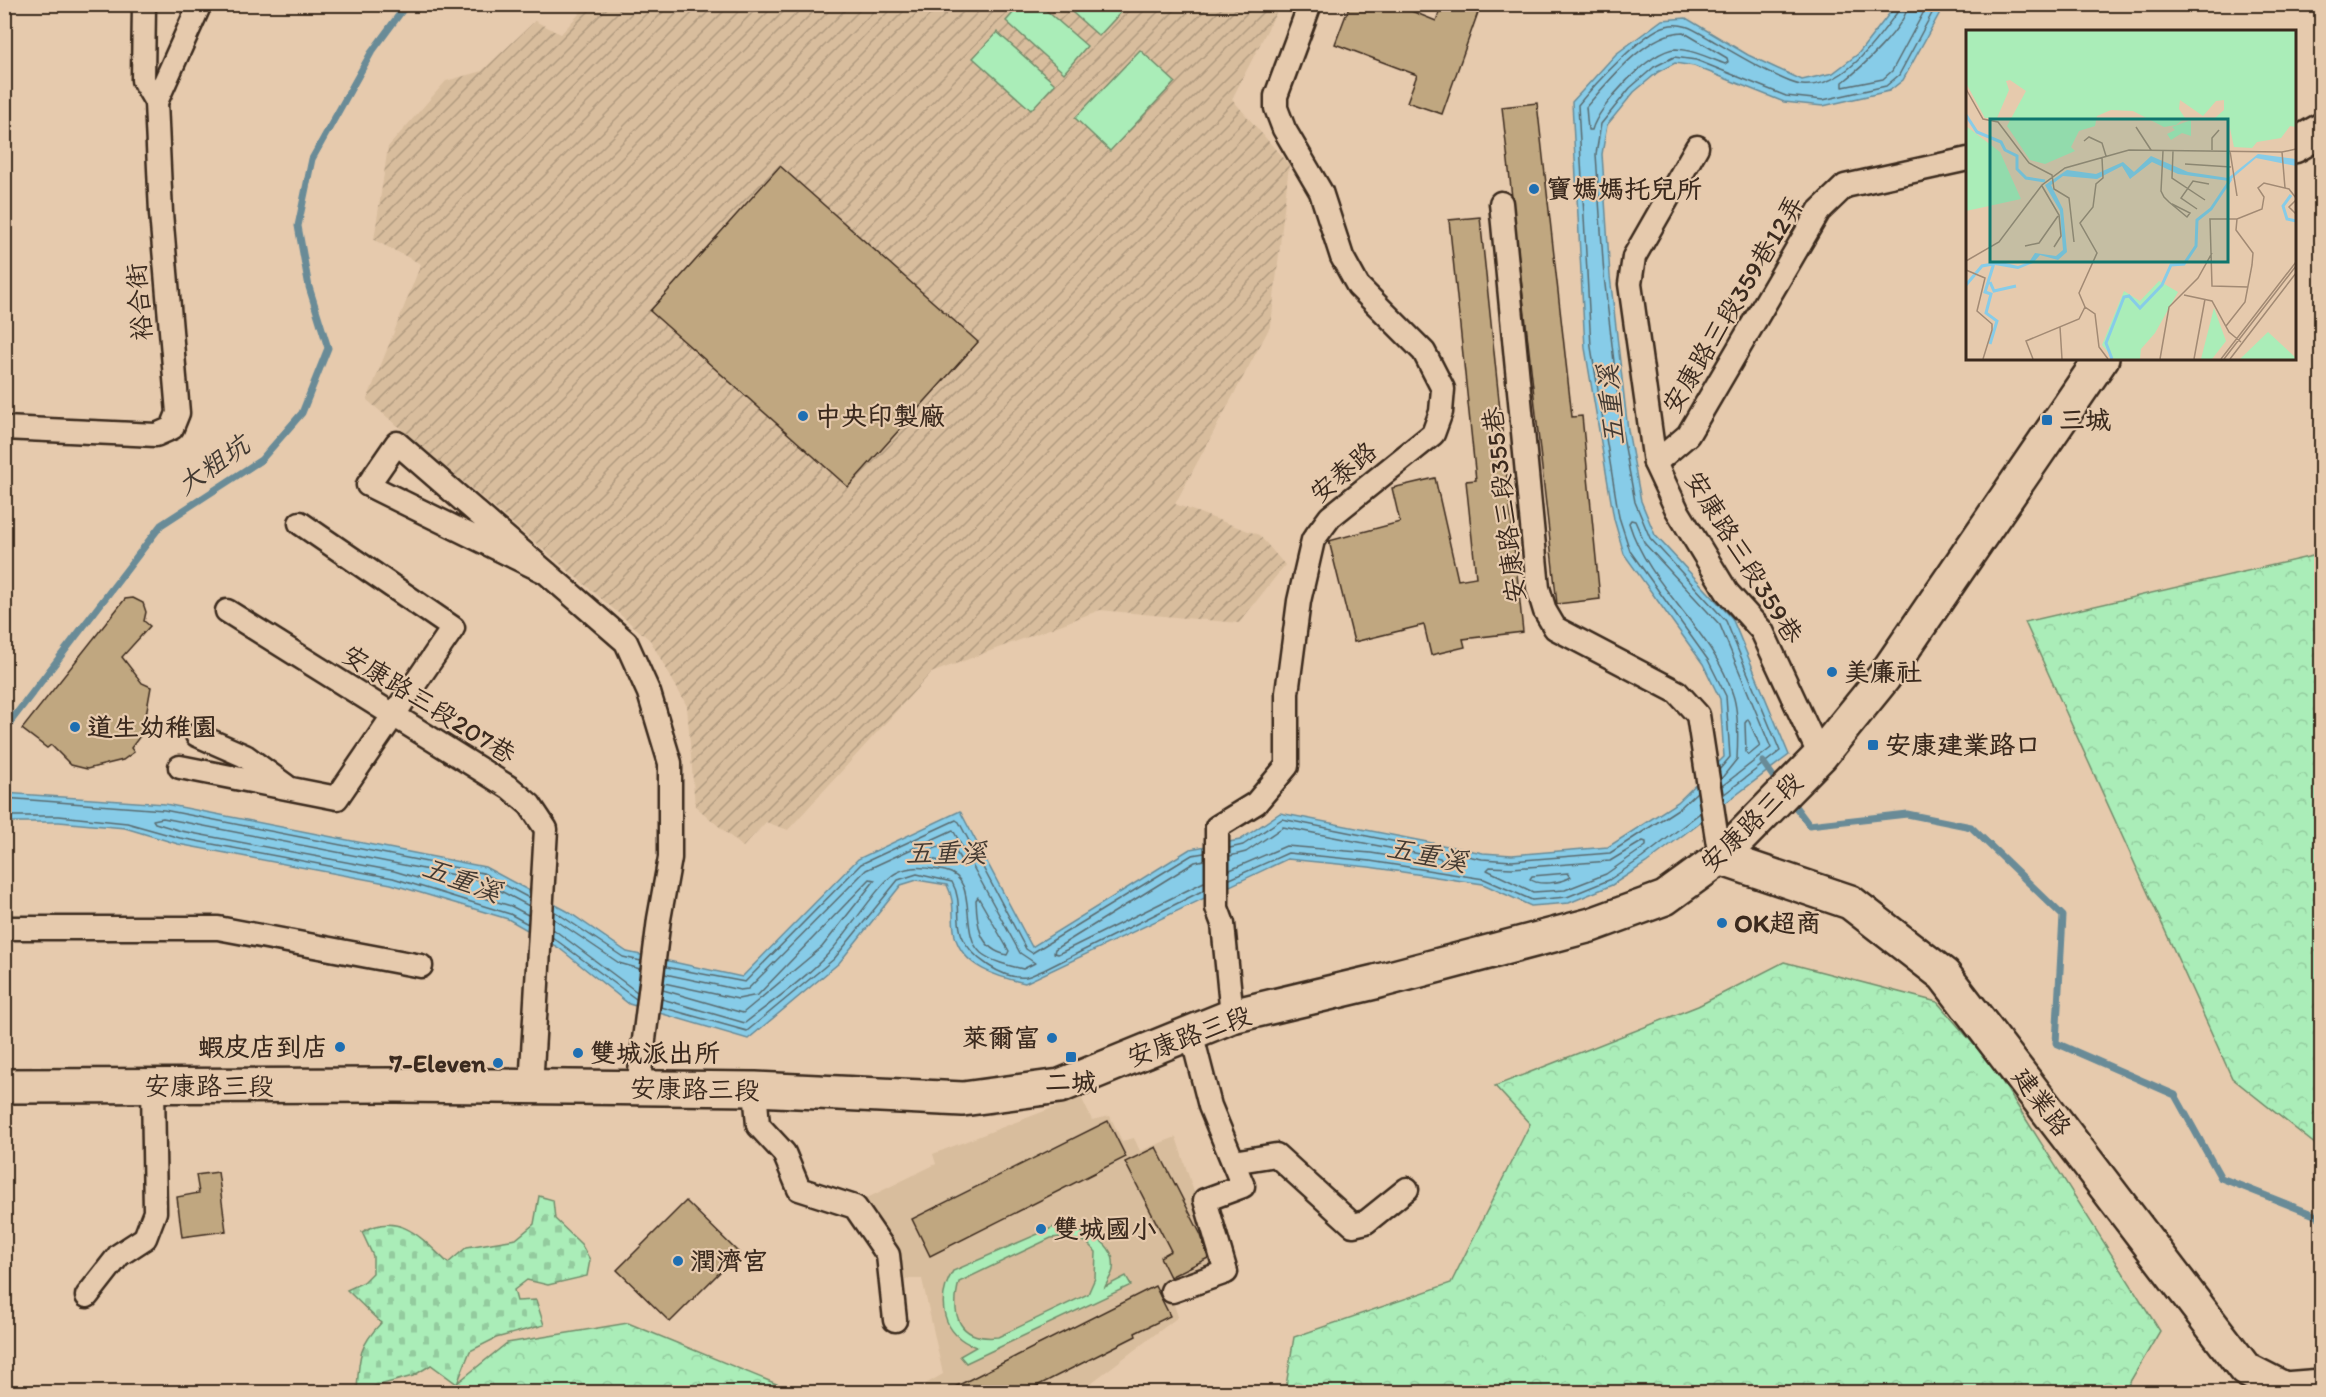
<svg xmlns="http://www.w3.org/2000/svg" width="2326" height="1397" font-family="Itim,'LXGW WenKai TC',sans-serif">
<style>
.built{fill:#d8bd9d}
.industrial{fill:url(#industrial-furrows)}
.grass{fill:#aaedb8;stroke:#728c6b;stroke-width:1.5;fill-rule:evenodd}
.forest{fill:url(#forest-crowns);stroke:#728c6b;stroke-width:1.5}
.cemetery{fill:url(#cemetery-stones);stroke:#728c6b;stroke-width:1.5}
.water{fill:#87cce8;stroke:#698b97;stroke-width:1.5}
.lines{fill:none;stroke-linecap:round;stroke-linejoin:round}
.shore{stroke:#596b6f;stroke-width:1.5}
.stream{stroke:#698b97;stroke-width:7}
.building{fill:#c0a780;stroke:#3b2a1e;stroke-width:1.5}
.street-casing{stroke:#3b2a1e;stroke-width:27}
.secondary-casing{stroke:#3b2a1e;stroke-width:38}
.street{stroke:#e6caad;stroke-width:22}
.secondary{stroke:#e6caad;stroke-width:33}
.poi-dot{fill:#1f6fb2;stroke:#e6caad;stroke-width:2}
.labels{text-anchor:middle;stroke-width:4.5;stroke-linejoin:round;paint-order:stroke}
.poi-label{font-size:26px;font-weight:bold;fill:#3b2a1e;stroke:#e6caad;text-anchor:start}
.street-label{font-size:26px;fill:#3b2a1e;stroke:#e6caad}
.water-label{font-size:27px;font-style:italic;fill:#433a32;stroke:#e6caad}
.inset-river{fill:none;stroke:#87cce8;stroke-width:3}
.inset-road{fill:none;stroke:#a28a74;stroke-width:1.5}
.view{fill:#0f766e;fill-opacity:0.15;stroke:#0f766e;stroke-width:3}
.inset-edge{fill:none;stroke:#3b2a1e;stroke-width:3}
</style>
<defs>
<pattern id="industrial-furrows" width="10" height="10" patternUnits="userSpaceOnUse" patternTransform="scale(1.5)"><rect width="10" height="10" fill="#d8bd9d"/><path d="M-1 1l2-2M0 10L10 0M9 11l2-2" fill="none" stroke="#b09a7f"/></pattern>
<pattern id="forest-crowns" width="20" height="18" patternUnits="userSpaceOnUse" patternTransform="scale(1.5)"><rect width="20" height="18" fill="#aaedb8"/><path d="M2 6a3 3 0 1 1 6 0M12 15a3 3 0 1 1 6 0" fill="none" stroke="#93cb9e"/></pattern>
<pattern id="cemetery-stones" width="16" height="16" patternUnits="userSpaceOnUse" patternTransform="scale(1.5)"><rect width="16" height="16" fill="#aaedb8"/><path d="M2 7V4a2 2 0 0 1 4 0v3zM10 15v-3a2 2 0 0 1 4 0v3z" fill="#93cb9e"/></pattern>
</defs>
<rect width="100%" height="100%" fill="#e6caad"/>
<filter id="ink" filterUnits="userSpaceOnUse"><feTurbulence type="fractalNoise" baseFrequency=".0167" numOctaves="2"/><feDisplacementMap in="SourceGraphic" scale="12" xChannelSelector="R" yChannelSelector="G"/><feConvolveMatrix kernelMatrix="1 2 1 2 8 2 1 2 1" color-interpolation-filters="sRGB"/></filter>
<g filter="url(#ink)">
<path class="built" d="M1081,1097L1092,1120L1110,1116L1122,1141L1134,1138L1140,1151L1176,1137L1217,1263L1167,1282L1178,1317L1079,1392H912L943,1374L922,1279H897L859,1202L936,1164L933,1154Z"/>
<path class="industrial" d="M588,4L1280,5L1232,99L1289,165L1271,325L1175,504L1259,535L1285,565L1239,623L1100,610L931,673L788,830L766,822L743,847L695,806L687,706L650,640L367,400L421,264L374,240L388,147L446,81L482,71L535,21L561,34Z"/>
<g class="grass">
<path d="M1020,5H1040L1087,46L1064,73L1006,21Z"/>
<path d="M1064,5H1117L1123,10L1099,36Z"/>
<path d="M997,32L1055,84L1031,110L973,58Z"/>
<path d="M1140,50L1175,82L1110,151L1075,118Z"/>
<path d="M1054,1227C1076,1229 1118,1237 1113,1270C1112,1275 1107,1282 1105,1287L1126,1276L1131,1285L966,1363L960,1356L976,1347C942,1335 935,1300 953,1271ZM1060,1237L1086,1242L1096,1252L1095,1278L1088,1294L998,1337C959,1341 950,1316 959,1282L1051,1238Z"/>
</g>
<g class="forest">
<path d="M2321,554H2322L2321,1149L2232,1078L2025,622Z"/>
<path d="M1784,962L1937,1002L1991,1064L2160,1331L2124,1392H1285L1294,1337L1451,1283L1530,1124L1495,1086L1698,1006Z"/>
<path d="M628,1323L796,1392H446L507,1343Z"/>
</g>
<path class="cemetery" d="M539,1196L553,1200L555,1219L581,1244L590,1260L587,1276L548,1285L527,1280L514,1290L517,1301L536,1300L544,1325L496,1338L470,1351L457,1384L431,1365L413,1376L357,1391C359,1359 358,1347 381,1323L347,1290L364,1282L373,1273V1256L362,1232C400,1210 422,1239 448,1263L467,1247L516,1239L534,1224Z"/>
<path class="water" d="M1896,5H1944L1903,80L1889,91L1823,106L1784,102L1694,66L1675,63L1658,72L1634,92L1607,125L1602,154L1610,276L1628,430L1641,501L1655,535L1732,618L1789,755L1646,863L1612,885L1569,903L1531,906L1483,884L1369,867L1287,859L1025,983C997,977 963,967 955,936C951,918 956,902 947,885L917,880L901,885L839,963L748,1039L629,1004L559,948L508,919L391,884L178,844L125,828L59,822H5L4,793L165,804L485,867L567,911L627,952L742,977L858,859L960,811L1032,947L1190,849L1240,840L1280,813L1483,853L1512,855L1608,847L1678,802L1724,757L1720,699L1703,664L1624,554L1614,519L1585,348L1572,102L1616,54L1662,20L1686,18L1748,55L1802,80L1833,73L1858,54Z"/>
<g class="lines">
<g class="shore">
<path d="M1908,4C1907,26 1860,69 1843,82V87L1883,79L1892,71L1928,4"/>
<path d="M1683,32L1727,58L1728,62L1725,64C1709,58 1693,50 1676,49C1650,49 1598,107 1592,130H1588L1586,107C1609,81 1646,33 1683,32Z"/>
<path d="M1748,719L1760,746L1749,755L1746,752L1745,723Z"/>
<path d="M1719,770L1730,757L1726,696L1708,660L1630,551L1619,517L1591,347L1578,105C1593,86 1644,31 1666,26C1684,21 1696,31 1712,40C1729,50 1785,84 1802,85C1845,89 1876,40 1899,10L1900,4"/>
<path d="M1721,779L1737,759C1738,740 1739,713 1733,695C1713,630 1649,588 1629,523L1631,520L1635,521L1645,544L1720,625L1771,748L1722,786"/>
<path d="M1723,795L1780,751L1726,621L1650,538L1635,502L1622,431L1604,276L1596,154L1601,124L1630,88L1654,67L1674,57L1696,60L1786,96L1823,100L1886,86L1899,75L1937,4"/>
<path d="M4,798L164,810L483,873L529,898"/>
<path d="M4,816H59L127,823L180,838L393,878L510,914L528,924"/>
<path d="M1643,841L1646,842V846L1606,874L1565,890L1533,892L1487,870L1490,867L1512,868L1610,861Z"/>
<path d="M950,842L962,862L960,866L923,857L924,853Z"/>
<path d="M1230,848L1243,845L1282,819L1482,859L1512,861L1610,853L1681,807L1697,792"/>
<path d="M1230,856L1246,852L1283,827L1440,858L1442,861L1439,864L1371,853L1286,846L1230,870"/>
<path d="M1204,860L1195,862L1055,949L1054,953L1058,954L1204,882"/>
<path d="M1568,873L1571,877C1561,883 1538,886 1530,879L1532,876Z"/>
<path d="M1230,879L1288,853L1370,861L1484,879L1532,900L1567,897L1609,880L1642,858L1700,813"/>
<path d="M978,897L1009,951L1007,955C979,949 977,925 976,900Z"/>
<path d="M554,911L623,957L641,961"/>
<path d="M528,915L511,906L394,871L181,831L155,823L153,820L163,818L480,880L529,906"/>
<path d="M554,919L619,963L640,969"/>
<path d="M553,929L637,992"/>
<path d="M552,937L636,999"/>
<path d="M666,967L745,982L861,864L956,820L959,822L1026,949L1032,953L1192,855L1204,853"/>
<path d="M663,990L743,1013L822,947L875,880L870,879L758,995L738,999L664,983"/>
<path d="M662,999L745,1023C773,1001 805,979 829,953C845,937 881,880 896,873C913,864 927,868 945,871C980,878 958,933 981,953C992,962 1010,966 1023,969L1035,963L1020,953L953,830L866,870L748,989L740,990L665,974"/>
<path d="M661,1007L747,1031L834,959L898,880L917,874L952,882C963,902 955,919 962,936C970,957 1003,980 1026,977C1032,976 1038,972 1044,970L1204,890"/>
</g>
<g class="stream">
<path d="M4,730L161,525L261,460L302,413L328,348L309,287L298,226L312,159L371,53L407,4"/>
<path d="M1763,762L1779,785"/>
<path d="M1789,798L1809,825L1907,814L1971,827L2063,916L2056,1043L2175,1095L2221,1178L2322,1218"/>
</g>
</g>
<g class="building">
<path d="M1350,4H1394L1436,21L1442,4H1481L1442,114L1407,102L1417,75L1335,44Z"/>
<path d="M1537,103L1572,417L1582,416L1600,599L1557,604L1502,107Z"/>
<path d="M780,166L978,342L848,487L650,311Z"/>
<path d="M1480,217L1523,632L1463,639L1465,647L1431,655L1424,625L1354,642L1329,541L1400,522L1392,488L1435,478L1458,580L1476,577L1466,481L1476,480L1449,220Z"/>
<path d="M133,598L143,603L146,612L144,621L150,626L122,657L142,683L151,687L143,732L131,748L134,752L123,760L87,769L71,765L51,745L47,748L22,729L125,599Z"/>
<path d="M1108,1121L1126,1157L930,1256L912,1219Z"/>
<path d="M1156,1147L1201,1235L1208,1258L1170,1277L1160,1257L1171,1251L1125,1162Z"/>
<path d="M218,1172L226,1231L182,1237L177,1197L199,1193L196,1175Z"/>
<path d="M686,1201L739,1253L670,1322L617,1270Z"/>
<path d="M1155,1286L1170,1316L1135,1333L1136,1336L1025,1392H945Z"/>
</g>
<g class="lines">
<g class="street-casing">
<g id="street">
<path d="M156,102L200,4"/>
<path d="M1697,147L1634,257L1630,284L1655,463L1677,510L1727,592L1762,631L1820,756"/>
<path d="M1501,203L1538,588L1545,611L1555,628L1677,692L1698,715L1720,858"/>
<path d="M4,428L156,435L172,428L178,413L161,213L156,102L143,80L144,4"/>
<path d="M1655,463L1688,435L1819,211L1845,186L1968,159"/>
<path d="M547,573L368,485L397,443L626,642L649,693L670,763V858L659,919L638,1088"/>
<path d="M227,611L510,788L530,805L546,829L531,1087"/>
<path d="M197,735L245,756L286,786"/>
<path d="M180,767L337,798L453,628L300,523"/>
<path d="M4,928H218L421,966"/>
<path d="M1232,1016L1223,924L1217,908V827L1256,803L1287,766V693L1299,601L1313,540L1330,517L1433,434L1441,412L1443,389L1424,352L1358,286L1342,257L1321,192L1284,129L1276,108V96L1310,4"/>
<path d="M1191,1032L1210,1106L1233,1162L1276,1155L1353,1225L1366,1222L1407,1189"/>
<path d="M755,1089L758,1125L784,1153L799,1189L855,1207L888,1255L895,1320"/>
<path d="M1172,1291L1226,1272L1205,1200L1243,1186L1233,1162"/>
<path d="M87,1296L119,1255L145,1238L155,1212L153,1086"/>
</g>
</g>
<g class="secondary-casing">
<g id="secondary">
<path d="M2294,146L2322,130"/>
<path d="M1720,858L1850,902L1944,975L2245,1369L2284,1389L2322,1386"/>
<path d="M4,1086L395,1085L755,1089L963,1099L1060,1086L1232,1016L1375,982L1591,925L1665,898L1720,858L1820,756L1884,677L2102,358"/>
</g>
</g>
<use href="#street" class="street"/>
<use href="#secondary" class="secondary"/>
</g>
</g>
<g class="poi-dot">
<circle cx="1534" cy="189" r="6"/>
<circle cx="803" cy="416" r="6"/>
<rect x="2041" y="414" width="12" height="12" rx="3"/>
<circle cx="1832" cy="672" r="6"/>
<circle cx="75" cy="727" r="6"/>
<rect x="1867" y="739" width="12" height="12" rx="3"/>
<circle cx="1722" cy="923" r="6"/>
<circle cx="1052" cy="1038" r="6"/>
<circle cx="340" cy="1047" r="6"/>
<circle cx="578" cy="1053" r="6"/>
<rect x="1065" y="1051" width="12" height="12" rx="3"/>
<circle cx="498" cy="1063" r="6"/>
<circle cx="1041" cy="1229" r="6"/>
<circle cx="678" cy="1261" r="6"/>
</g>
<g class="labels">
<g class="poi-label">
<text x="1546" y="198">寶媽媽托兒所</text>
<text x="815" y="425">中央印製廠</text>
<text x="2059" y="429">三城</text>
<text x="1844" y="681">美廉社</text>
<text x="87" y="736">道生幼稚園</text>
<text x="1885" y="754">安康建業路口</text>
<text x="1734" y="932">OK超商</text>
<text x="1040" y="1047" text-anchor="end">萊爾富</text>
<text x="328" y="1056" text-anchor="end">蝦皮店到店</text>
<text x="590" y="1062">雙城派出所</text>
<text x="486" y="1072" text-anchor="end">7-Eleven</text>
<text x="1071" y="1091" text-anchor="middle">二城</text>
<text x="1053" y="1238">雙城國小</text>
<text x="690" y="1270">潤濟宮</text>
</g>
<g class="street-label">
<text transform="translate(139 302) rotate(-95)" y="9">裕合街</text>
<text transform="translate(1733 304) rotate(-59)" y="9">安康路三段359巷12弄</text>
<text transform="translate(1343 472) rotate(-40)" y="9">安泰路</text>
<text transform="translate(1504 505) rotate(-97)" y="9">安康路三段355巷</text>
<text transform="translate(1744 557) rotate(58)" y="9">安康路三段359巷</text>
<text transform="translate(429 704) rotate(32)" y="9">安康路三段207巷</text>
<text transform="translate(1751 822) rotate(-44)" y="9">安康路三段</text>
<text transform="translate(1189 1036) rotate(-20)" y="9">安康路三段</text>
<text x="209" y="1095">安康路三段</text>
<text transform="translate(695 1089) rotate(1)" y="9">安康路三段</text>
<text transform="translate(2042 1102) rotate(53)" y="9">建業路</text>
</g>
<g class="water-label">
<text transform="translate(1611 405) rotate(-95)" y="9">五重溪</text>
<text transform="translate(213 465) rotate(-35)" y="9">大粗坑</text>
<text x="946" y="862">五重溪</text>
<text transform="translate(1427 855) rotate(11)" y="9">五重溪</text>
<text transform="translate(462 880) rotate(20)" y="9">五重溪</text>
</g>
</g>
<g transform="translate(1966 30)">
<rect width="330" height="330" fill="#e6caad"/>
<path d="M0,1H330V97L324,96L315,108L291,112L286,118L268,117L262,89L249,88L258,80V70L250,71L237,86L214,70L213,79L219,88L210,95L198,97L167,81L145,80L131,86L129,96L113,101L105,117L109,121L79,134L64,130L41,96L60,61L44,50L40,51L43,60L31,88H19L0,53ZM0,96L34,122L55,169L0,181ZM193,251L212,262L189,303L175,319L174,329H148L136,315L158,261L174,271ZM248,278L260,311L246,329H235ZM302,302L330,328V329H274Z" fill="#aaedb8"/>
<path d="M225,90V106L216,103L205,110L201,104L209,100L206,97Z" fill="#aaedb8"/>
<path d="M292,124L330,129V136L290,128L263,151L212,144L186,132L164,149L156,136L131,149L97,146L85,155L97,179L101,222L92,230L74,225L67,233L52,239L29,235L31,231L52,236L63,232L69,223L90,226L97,220L94,181L79,155L101,140L130,144L157,132L168,142L185,126L222,142L262,148Z" fill="#87cce8"/>
<path class="inset-river" d="M0,85L11,102L35,112L39,120L51,126V139L60,148L79,151M325,165L317,176L321,189L330,191M24,252L28,261L50,256M0,255L16,236L32,233M24,314L31,291L20,283L25,264L19,262L28,233M146,329L140,313L158,267L163,266L174,278L196,255L205,235L218,234L230,216L231,190L245,179L265,149"/>
<path class="inset-road" d="M0,59L17,89L32,92L63,133L86,145L88,159L103,168L108,212M170,97L185,120M118,111L123,107L136,113L140,126M246,120V108L253,100M197,121L195,161L198,167L203,172L221,187L224,183L206,174M207,121L206,148L239,170M264,121L271,166M316,122L319,158M136,128L137,148L130,154L127,177L114,193L131,223L113,263L119,277L129,284L133,317L142,329M219,134L265,137M76,156L93,185L95,206L88,217M330,170L323,177L330,184M231,179L215,168L227,151L243,154M59,216L73,213L92,186M0,231L33,212L76,155L99,138L163,120L316,122L330,119M0,240L19,248L11,281L26,294V300L17,329M282,257L246,256L244,189H271L296,179L298,167L292,158L298,153L323,159L330,168M218,265L246,271L263,302L275,312M260,296L279,272L286,235L287,223L270,200L271,189M94,297L96,329M67,329L60,311L113,289L119,277M194,329L203,277L232,248L246,223M228,329L239,269M255,329L330,232M258,329L330,236M264,329L330,243"/>
<path class="view" d="M24,89H262V232H24Z"/>
<rect width="330" height="330" class="inset-edge"/>
</g>
<rect width="2326" height="1397" fill="none" stroke="#e6caad" stroke-width="24"/>
<rect x="12" y="12" width="2302" height="1373" fill="none" stroke="#3b2a1e" stroke-width="2" filter="url(#ink)"/>
</svg>
